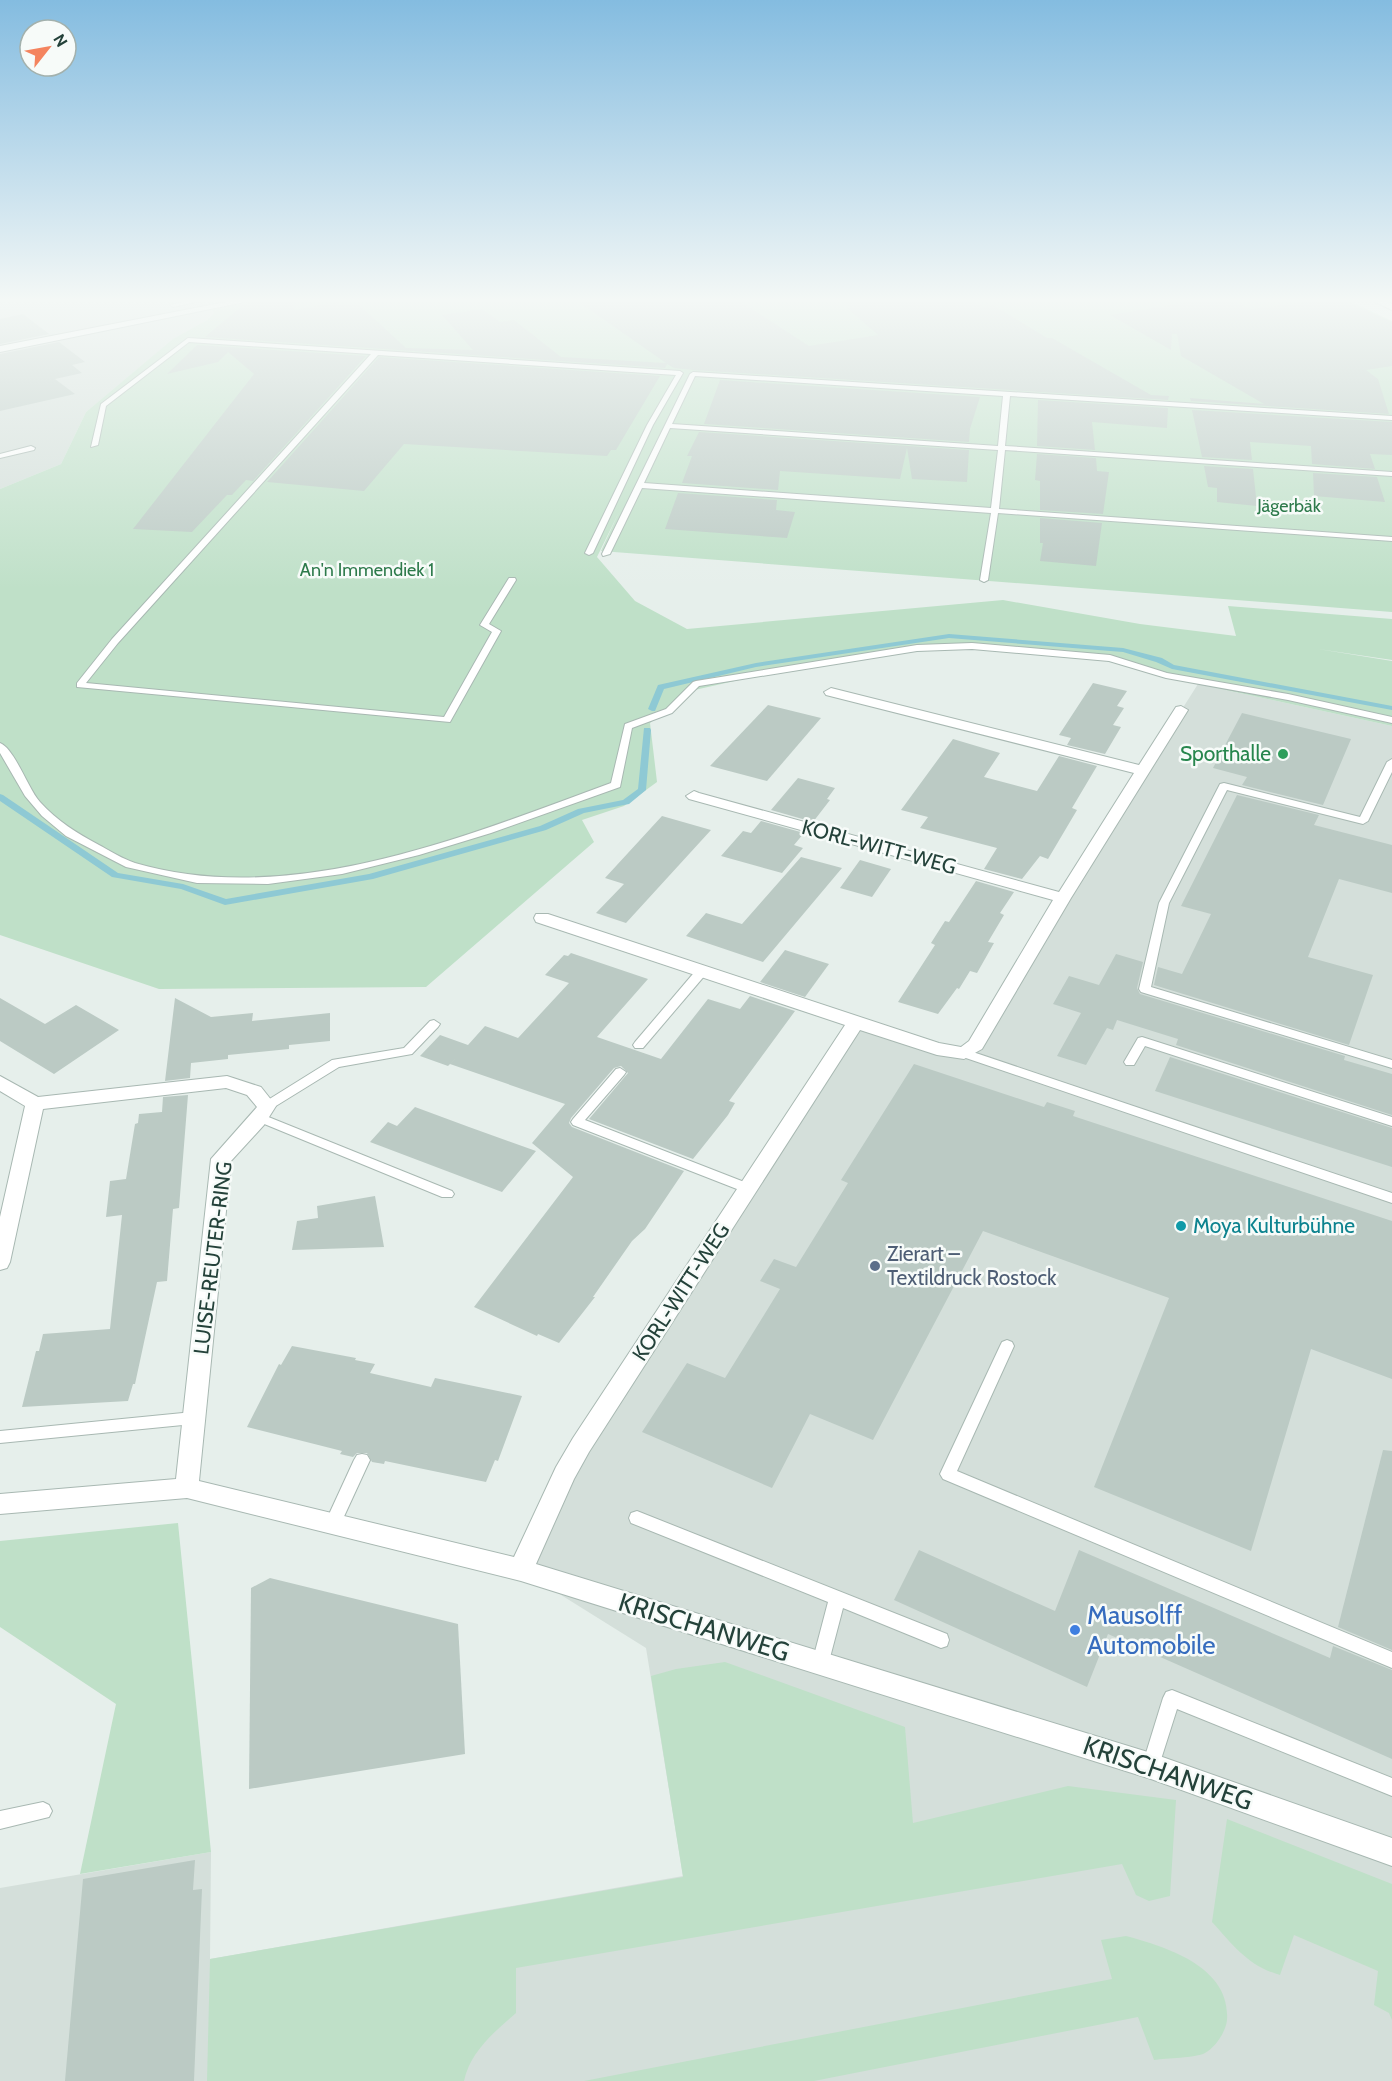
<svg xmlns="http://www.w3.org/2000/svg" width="1392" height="2081" font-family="Cabin,sans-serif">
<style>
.built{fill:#d4dfda}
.green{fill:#bfe0c8}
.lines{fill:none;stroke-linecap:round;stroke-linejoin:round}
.stream{fill:#8ec9d4;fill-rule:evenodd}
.building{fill:#bbcac4}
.service-casing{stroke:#a8b8b2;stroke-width:2}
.minor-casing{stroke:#a8b8b2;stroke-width:2}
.tertiary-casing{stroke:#a8b8b2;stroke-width:2}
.service{fill:#fff;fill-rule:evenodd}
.minor{fill:#fff;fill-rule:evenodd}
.tertiary{fill:#fff;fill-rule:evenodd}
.leisure-dot{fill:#2e9e5b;stroke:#f7fbf9;stroke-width:2}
.culture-dot{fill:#0f9aa8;stroke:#f7fbf9;stroke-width:2}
.service-dot{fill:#5c6f8a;stroke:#f7fbf9;stroke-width:2}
.shop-dot{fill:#3f7fe0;stroke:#f7fbf9;stroke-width:2}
.labels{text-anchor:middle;stroke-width:5;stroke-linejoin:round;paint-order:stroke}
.far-park-label{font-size:18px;fill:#2d7a4b;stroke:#f7fbf9}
.leisure-label{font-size:21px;fill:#27864d;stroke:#f7fbf9;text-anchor:end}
.street-label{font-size:21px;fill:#24423a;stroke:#f7fbf9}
.culture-label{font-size:21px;fill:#0d838f;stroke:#f7fbf9;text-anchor:start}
.service-label{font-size:21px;fill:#4e5e75;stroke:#f7fbf9;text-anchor:start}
.near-shop-label{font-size:26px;fill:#366cbe;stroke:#f7fbf9;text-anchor:start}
.near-street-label{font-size:26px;fill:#24423a;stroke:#f7fbf9}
</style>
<rect width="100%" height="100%" fill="#e6efeb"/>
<g class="built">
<path d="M0,298H279L213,308L214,313L207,320L174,339L86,412L61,464L0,489Z"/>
<path d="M1198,684L1392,726V2081H0V1888L211,1852L210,1959L683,1876L646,1648L521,1570L581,1445L856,1022L964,1053Z"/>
</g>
<g class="green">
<path d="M279,298H1343L1392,321V612L601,551L619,512L597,557L635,601L687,629L1003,600L1140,624L1236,636L1228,606L1392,619V660L1318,649L1392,661V726L1198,684L1107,661L970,647L900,653L757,676L690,691L650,723L657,782L624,806L582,820L594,842L426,987L159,989L0,935V489L61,464L86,412L173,339L207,320L214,313L212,308Z"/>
<path d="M178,1523L211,1852L80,1874L116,1704L0,1627V1541Z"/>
<path d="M725,1662L905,1727L913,1823L1068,1786L1176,1800L1170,1896L1149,1901L1136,1895L1122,1864L516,1968V2013C495,2031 470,2052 464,2081H207L210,1959L683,1877L651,1676L676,1669Z"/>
<path d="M1227,1819L1392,1884V2020L1389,2013L1374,2005L1378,1971L1294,1935L1280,1975C1248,1966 1234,1946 1212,1922Z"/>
<path d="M1126,1936C1167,1947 1231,1967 1227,2020C1226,2031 1216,2047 1205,2053C1195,2058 1167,2058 1154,2060L1138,2017L814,2081H584L1112,1979L1101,1940Z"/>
</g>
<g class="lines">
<g class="stream">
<path d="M949,634L1123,648L1162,658L1174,665L1392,706V710L1172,669L1156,662L1123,652L949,638L756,667L664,689L655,711H652L648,709L658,685L756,663Z"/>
<path d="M644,728H650L651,730L646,790L629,804L584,813L546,830L373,879L225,905L181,889L112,877L0,801V794L3,795L118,873L183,884L226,899L369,874L540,826L578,809L623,800L638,789Z"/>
</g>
</g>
<g class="building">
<path d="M267,298H292L294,310L336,302L341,305L357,303L406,348L473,350L442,315L482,309L500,322L514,320L561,357L666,363L573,298H735L809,346L878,335L847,308H852L837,298H967L983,307L993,305L1047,338H1052L1151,395L1169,396L1168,400L693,370L674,368L667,364L665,368L205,337L243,305Z"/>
<path d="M1214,298H1226L1251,309L1338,298L1392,322V366L1366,370L1378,379L1389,414L1191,401L1190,398L1264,404L1181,356L1177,334H1172L1171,350L1110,315Z"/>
<path d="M23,314L49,334L0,344V319Z"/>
<path d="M59,342L85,362L72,365L82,373L55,379L75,394L0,411V354Z"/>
<path d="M197,345L366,356L253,481L246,480L232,495H227L192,532L133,529L254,374L228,352L218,362L167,374Z"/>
<path d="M379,357L660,376L616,450H611L607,456L404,444L364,491L267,482Z"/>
<path d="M720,380L980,397L970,429L969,442L704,424Z"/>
<path d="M1038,400L1168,408L1167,428L1092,422L1095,450L1037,446Z"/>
<path d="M1192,410L1392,422V455L1370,454L1375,469L1312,464L1311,446L1250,442L1252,460L1202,457Z"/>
<path d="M699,432L969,450L967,482L912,479L907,448L900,479L780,471L778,490L682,483L692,456H687Z"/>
<path d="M1037,454L1096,458L1097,471L1109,472L1103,514L1040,510V481L1035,480Z"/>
<path d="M1204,466L1253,469L1257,506L1217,502V488L1208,487Z"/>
<path d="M1313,473L1377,477L1385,502L1314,496Z"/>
<path d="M678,493L777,500L776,510L795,512L787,538L665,529Z"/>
<path d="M1040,518L1102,523L1096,566L1040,561L1043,543H1040Z"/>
<path d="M1093,683L1127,691L1117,706L1124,708L1113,725L1121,727L1105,754L1067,745L1071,738L1059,735Z"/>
<path d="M768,705L821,718L767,781L710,766Z"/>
<path d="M1242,713L1351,739L1323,805L1242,785L1247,777L1213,768Z"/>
<path d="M953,739L1000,753L984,777L1037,791L1059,756L1097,766L1072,808L1077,810L1048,859L1040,856L1022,879L984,869L997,848L920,828L928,817L901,810Z"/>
<path d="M798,778L835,788L827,799L830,800L813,822L771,810Z"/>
<path d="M1237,795L1319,815L1314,825L1392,845V893L1339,879L1308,957L1373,975L1349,1045L1154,985L1158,967L1182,974L1211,914L1181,906Z"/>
<path d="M662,816L711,830L626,923L596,913L624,884L605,878Z"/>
<path d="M761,821L804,833L794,845L803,848L782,873L721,856L743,831L751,833Z"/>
<path d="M801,857L842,868L763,962L686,936L706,913L742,924Z"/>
<path d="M860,860L891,869L872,897L840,888Z"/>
<path d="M976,881L1014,892L1000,913L1004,915L988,942L994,943L977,973L970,971L959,989L957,988L938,1014L898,1002L935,945L931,943L945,921L949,922Z"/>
<path d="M785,950L829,964L805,997L760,982Z"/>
<path d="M571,953L648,979L597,1037L661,1059L708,999L740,1009L750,996L795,1011L729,1101L735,1103L728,1115L693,1159L589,1119L628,1073L621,1066L614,1068L571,1118L569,1123L572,1127L684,1171L645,1229L632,1241L593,1297H595L559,1343L538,1334L537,1336L474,1307L573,1177L532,1143L565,1104L450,1064L456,1058L448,1066L420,1056L440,1035L468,1045L485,1026L518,1038L569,983L545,975L564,955L568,956Z"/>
<path d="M1116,954L1143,962L1137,988L1140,994L1345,1056L1344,1060L1392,1074V1115L1176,1045L1178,1039L1117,1020L1113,1030L1107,1028L1086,1065L1057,1056L1081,1013L1053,1004L1069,976L1099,985Z"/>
<path d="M0,998L45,1024L76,1005L119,1030L54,1074L0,1041Z"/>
<path d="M175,998L211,1017L253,1013L252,1021L330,1013V1041L289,1045V1049L228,1055V1059L191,1063L190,1078L165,1081Z"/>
<path d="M1170,1057L1392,1128V1167L1155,1091Z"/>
<path d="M914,1064L1044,1107L1047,1102L1075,1111L1073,1116L1392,1221V1379L1311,1349L1251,1551L1094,1487L1169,1298L983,1231L873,1440L810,1414L772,1488L642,1432L687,1363L725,1378L780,1289L760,1281L774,1259L796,1267L848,1183L841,1180Z"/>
<path d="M188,1095L179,1208L173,1209L167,1281L157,1282L135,1384H133L128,1401L22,1407L36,1351H39L43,1334L110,1329L122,1215L106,1217L110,1181L126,1179L135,1124L138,1123L139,1114L162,1112L163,1097Z"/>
<path d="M415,1107L469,1127L536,1151L502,1192L370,1142L388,1122L397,1126Z"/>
<path d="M375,1196L384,1247L292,1250L297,1221L318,1218L317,1206Z"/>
<path d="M292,1346L356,1358L355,1360L375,1364L370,1373L431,1387L435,1378L522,1396L498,1461L495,1460L486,1482L385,1461L384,1464L372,1462L367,1453H357L353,1457L340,1454L342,1451L247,1427L279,1364L281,1365Z"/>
<path d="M1383,1450L1392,1451V1650L1338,1627Z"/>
<path d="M919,1550L1055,1611L1079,1550L1330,1658L1333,1646L1392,1670V1759L1108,1634L1087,1687L894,1600Z"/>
<path d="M270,1578L458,1624L465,1754L249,1789L251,1588Z"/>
<path d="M195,1860L193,1890L202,1889L194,2081H65L83,1879Z"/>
</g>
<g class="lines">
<g class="service-casing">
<g id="service">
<path d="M203,298H213L173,307L170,305Z"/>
<path d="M188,338L680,371L683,373L653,425L593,553L589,555L585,553L647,425L676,375L378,355L118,643L86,683L444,717L492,632L480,625L509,578H515L516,580L489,624L501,631L450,722L77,687V683L112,639L371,354L189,342L106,406L98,445L91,447L101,404Z"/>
<path d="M693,372L1392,416V420L1010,396L1005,446L1392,472V476L1005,450L999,509L1392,537V541L998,513L988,580L984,582L980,580L991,513L642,488L610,554L603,556L602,554L690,374ZM695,376L1003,396L998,446L672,424ZM670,428L998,450L991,508L644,483Z"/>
<path d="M31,446L35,448L34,450L0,458V454Z"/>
<path d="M972,643L1110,655L1167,673L1288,694L1392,717V723L1288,700L1166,678L1109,661L972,649L917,651L699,686L672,713L632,728L620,787L491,833L419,855L342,874L268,884L197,883L126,867L66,836L42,816L25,796L0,753V743C15,749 28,789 40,802C57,821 77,833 99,845C110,851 123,859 135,863C291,909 466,836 611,783L625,724L666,709L693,682L696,681L917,645Z"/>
<path d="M1392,759V772L1368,821L1363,824L1227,790L1169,903L1151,987L1392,1060V1068L1141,992L1139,989L1159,903L1220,784L1224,783L1360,817L1387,762Z"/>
<path d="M702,967L708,971L706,974L643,1048H635L633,1045L635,1042L698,968Z"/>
<path d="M434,1020L440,1024L438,1027L412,1054L339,1067L271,1109L267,1110L261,1106L263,1103L332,1060L404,1048L430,1021Z"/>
<path d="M1142,1037L1392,1117V1126L1145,1046L1134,1065H1126L1124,1062L1138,1038Z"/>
<path d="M964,1049L1392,1193V1203L960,1056L958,1053L960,1050Z"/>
<path d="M620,1068L626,1072L624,1075L585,1120L752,1185L754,1188L752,1191H742L573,1125L571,1122L573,1119L616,1069Z"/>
<path d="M261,1114L452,1191L454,1194L452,1197H442L257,1121L255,1118Z"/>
<path d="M1007,1340L1012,1342L1014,1346L957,1471L1392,1652V1668L943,1479L940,1474L1000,1346L1002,1342Z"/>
<path d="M193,1412L198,1414L201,1418L198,1422L193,1424L0,1443V1431Z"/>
<path d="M362,1454L367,1455L370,1460L341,1523L339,1528L333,1530L327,1528L325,1523L354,1460L357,1455Z"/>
<path d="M637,1511L947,1634L949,1640L947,1646L941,1648L843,1608L827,1669L821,1671L815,1669L812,1663L828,1602L631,1523L629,1518L631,1513Z"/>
<path d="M1172,1690L1392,1778V1796L1177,1709L1157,1772L1151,1775L1145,1772L1142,1766L1163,1698L1166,1692Z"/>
<path d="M43,1802L49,1805L52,1811L49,1817L0,1829V1811Z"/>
</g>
</g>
<g class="minor-casing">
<g id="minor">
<path d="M246,298H265L0,352V346Z"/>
<path d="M831,688L1139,765L1176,707L1181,706L1188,710L1071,898L982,1049L964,1059L937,1055L860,1030L589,1452L574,1479L536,1564L1151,1753L1392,1838V1866L1151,1779L521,1581L187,1498L0,1514V1494L176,1479L211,1159L257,1107L247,1095L226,1088L43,1109L10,1262L7,1268L0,1270V1217L25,1106L0,1091V1076L38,1097L227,1076L261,1087L276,1106L264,1125L231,1161L199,1481L514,1557L556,1467L573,1438L845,1025L536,922L534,918L536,914H548L939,1043L961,1047L969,1041L1053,900L689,799L686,796L694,791L699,793L1059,892L1134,773L826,695L824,692Z"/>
</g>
</g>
<g class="tertiary-casing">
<path id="tertiary" d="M1367,298H1378L1392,304V310Z"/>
</g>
<use href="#service" class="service"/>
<use href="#minor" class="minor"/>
<use href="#tertiary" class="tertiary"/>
</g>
<linearGradient id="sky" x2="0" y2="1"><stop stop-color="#84bce0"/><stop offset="0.51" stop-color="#f4f8f6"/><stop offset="1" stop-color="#f4f8f6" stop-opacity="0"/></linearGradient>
<rect width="1392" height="589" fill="url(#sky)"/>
<circle class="leisure-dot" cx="1283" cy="754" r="6"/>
<circle class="culture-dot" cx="1181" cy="1226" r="6"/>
<circle class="service-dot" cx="875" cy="1266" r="6"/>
<circle class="shop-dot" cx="1075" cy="1630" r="6"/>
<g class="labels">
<g class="far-park-label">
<text x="1289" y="512">Jägerbäk</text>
<text x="367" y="576">An'n Immendiek 1</text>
</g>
<g class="leisure-label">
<text x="1271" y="761">Sporthalle</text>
</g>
<g class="street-label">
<text transform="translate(879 847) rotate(15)" y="7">KORL-WITT-WEG</text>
<text transform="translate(213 1258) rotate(-83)" y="7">LUISE-REUTER-RING</text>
<text transform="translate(681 1292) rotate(-57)" y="7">KORL-WITT-WEG</text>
</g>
<g class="culture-label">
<text x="1193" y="1233">Moya Kulturbühne</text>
</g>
<g class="service-label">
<text x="887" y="1261">Zierart –<tspan x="887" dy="24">Textildruck Rostock</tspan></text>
</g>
<g class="near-shop-label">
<text x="1087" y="1624">Mausolff<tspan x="1087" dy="30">Automobile</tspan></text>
</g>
<g class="near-street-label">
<text transform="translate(704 1627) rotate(17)" y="9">KRISCHANWEG</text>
<text transform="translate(1168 1773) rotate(19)" y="9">KRISCHANWEG</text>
</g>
</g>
<g transform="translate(48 48) rotate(59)"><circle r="28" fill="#f7fbf9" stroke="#a3b1ad" stroke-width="1.5"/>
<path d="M0-4.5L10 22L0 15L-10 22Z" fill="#f4845f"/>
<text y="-9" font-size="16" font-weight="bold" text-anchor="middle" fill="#24423a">N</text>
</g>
</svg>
